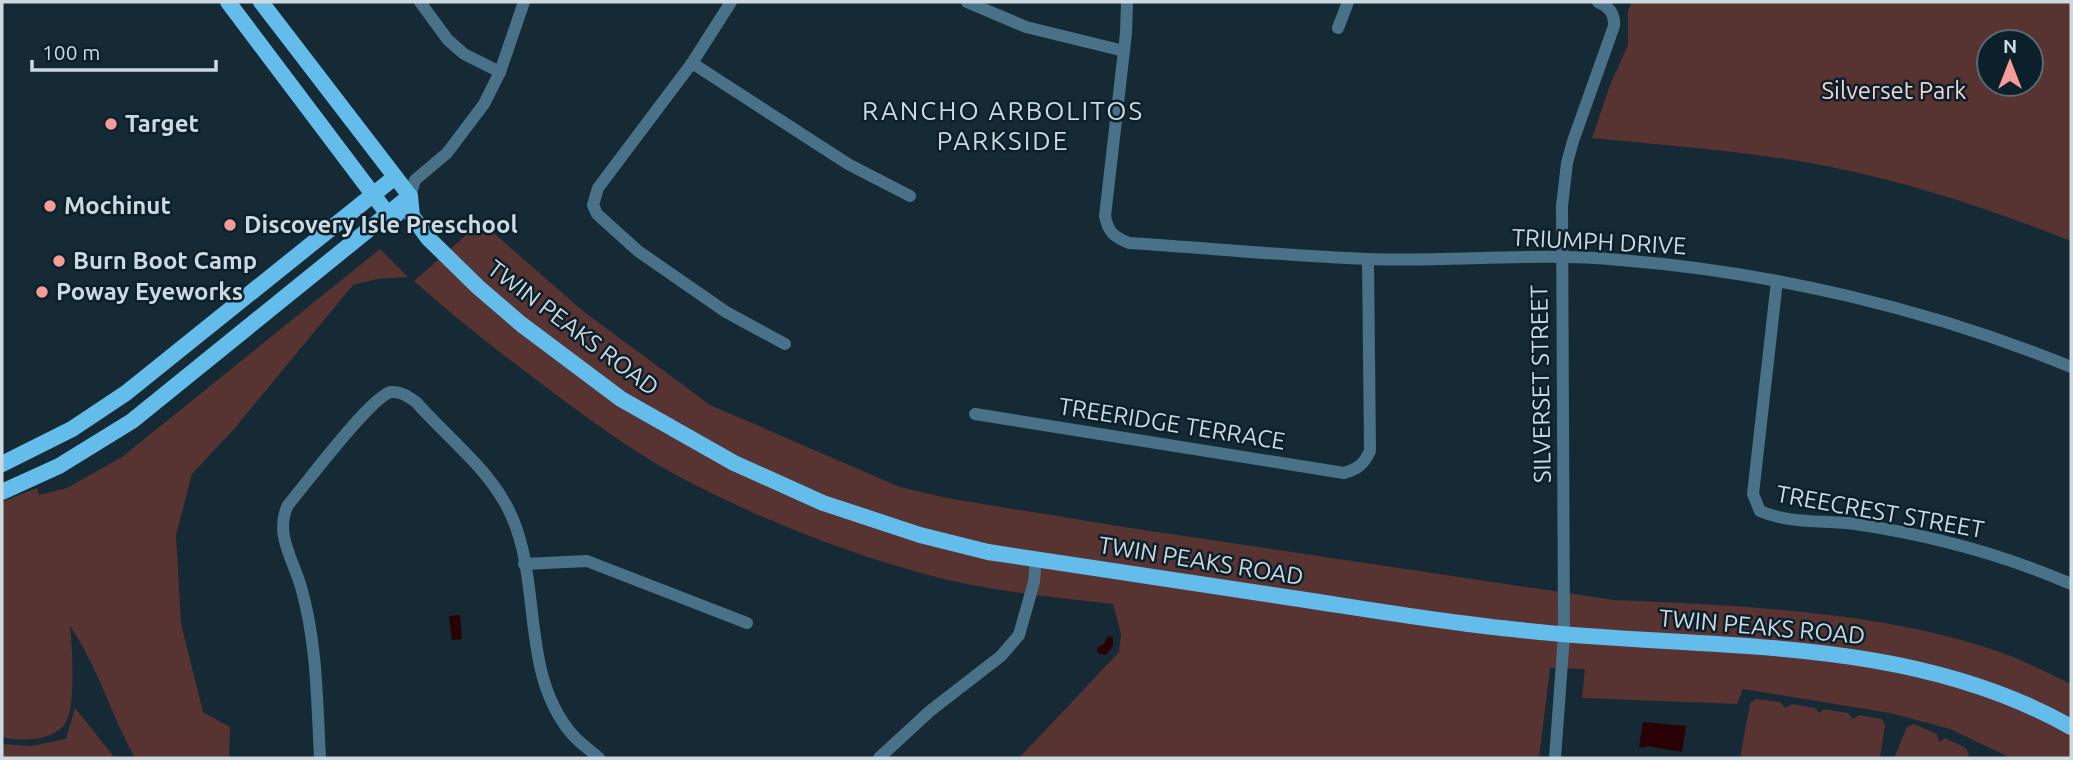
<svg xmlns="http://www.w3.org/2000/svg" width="2073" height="760" font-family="Ubuntu,sans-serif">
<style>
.green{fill:#573332;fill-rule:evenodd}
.water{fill:#280205}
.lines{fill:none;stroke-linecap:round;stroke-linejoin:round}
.minor{stroke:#497187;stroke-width:12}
.major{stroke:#63bce9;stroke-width:16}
.poi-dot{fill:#f59b98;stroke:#0b202a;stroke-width:2.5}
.labels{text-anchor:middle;stroke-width:5;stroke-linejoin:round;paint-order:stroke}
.park-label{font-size:24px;fill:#f5d3d1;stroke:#0b202a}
.poi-label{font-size:24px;font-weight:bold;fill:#cdd9e0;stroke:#0b202a;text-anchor:start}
.street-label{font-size:24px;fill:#cdd9e0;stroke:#0b202a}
.neighbourhood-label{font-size:26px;letter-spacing:2px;fill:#cdd9e0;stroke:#0b202a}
</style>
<rect width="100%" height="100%" fill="#152a34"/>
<g class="green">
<path d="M1632,2H2071V241C1992,210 1909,182 1826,166C1749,151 1670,146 1592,138L1610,85L1628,45V11ZM1989,42H2031V84H1989Z"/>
<path d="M481,222L583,311L710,405L900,487L947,498L1124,527L1614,600C1735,605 1873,611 1988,648C2017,657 2044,671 2071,684V758H2011L1950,729L1890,713L1743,689L1737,704L1582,698L1585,669L1550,668L1539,758H1019L1119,652L1121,634L1113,604C1055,597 997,592 940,578C852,556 754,517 674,474C631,450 590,420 551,391C503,355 459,321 414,281Z"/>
<path d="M380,249L408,277L377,279L353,285L234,429L192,474L176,535L181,624L203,712L230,727L229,758H135C111,715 98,667 70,626C72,646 76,705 66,722C56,741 20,742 2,737V502L37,488L39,495L67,488L122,457Z"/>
<path d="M1756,699L1780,702L1785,708L1792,704L1815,708L1819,713L1824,709L1848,713L1853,719L1859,715L1882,719L1885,725L1880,758H1740L1750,703Z"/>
<path d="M75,708L115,758H2V744L31,746L66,739Z"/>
<path d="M1914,724L1937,734L1939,742L1945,738L1966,748L1969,754L1967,758H1894L1907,727Z"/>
</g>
<g class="water">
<path d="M460,615L462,639L452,640L449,616Z"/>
<path d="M1108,636L1113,637V646L1106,655L1098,653L1097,648L1104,644Z"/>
<path d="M1643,722L1686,726L1682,752L1646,746L1645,748L1639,747Z"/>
</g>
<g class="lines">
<g class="minor">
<path d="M420,2L448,40L464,54L500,72"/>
<path d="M731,2L692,63L598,188L593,205L597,214L638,251L726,312L785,344"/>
<path d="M967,2L1026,27L1124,51"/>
<path d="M1127,2L1126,33L1105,216C1108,232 1114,237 1129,243C1208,248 1287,256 1366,259C1451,262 1536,252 1620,260C1772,272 1930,309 2071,367"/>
<path d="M1338,28L1348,2"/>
<path d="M692,63L848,164L910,196"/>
<path d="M410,196L415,180L447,153L484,104L500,72L524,2"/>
<path d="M1777,281L1753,494L1760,511C1790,524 1823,520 1855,524C1930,535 2002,554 2071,584"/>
<path d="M975,414L1344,473C1358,469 1364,464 1370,451L1368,259"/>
<path d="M524,564L587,561L747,623"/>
<path d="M320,758C317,701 317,642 301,587C293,559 274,533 288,505C305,485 371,396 391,392C401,391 409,397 416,402C445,435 483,464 505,503C545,573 517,668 571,733C578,742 590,750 599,758"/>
<path d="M879,758L930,711L1001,656L1019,635L1034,582L1036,559"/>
<path d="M1555,758L1564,635L1562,206L1567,163L1573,141L1614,26C1615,14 1609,6 1598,2"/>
</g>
<g class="major">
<path d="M228,2L387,213L397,214"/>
<path d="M261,2L410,196L412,216L428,238L478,287L521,324L621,399L734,463L823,503L920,535L988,552C1094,568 1200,584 1306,600C1377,611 1448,623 1520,630C1705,651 1903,632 2071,727"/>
<path d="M2,464L72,429L126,393L395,177"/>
<path d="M2,492L59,466L132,421L410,196"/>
</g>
</g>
<g class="poi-dot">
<circle cx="111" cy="124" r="7"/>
<circle cx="50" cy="206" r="7"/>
<circle cx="230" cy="225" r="7"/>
<circle cx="59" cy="261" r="7"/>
<circle cx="42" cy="292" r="7"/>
</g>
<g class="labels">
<g class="park-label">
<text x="1894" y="99">Silverset Park</text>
</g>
<g class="poi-label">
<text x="125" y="132">Target</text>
<text x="64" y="214">Mochinut</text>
<text x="244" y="233">Discovery Isle Preschool</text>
<text x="73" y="269">Burn Boot Camp</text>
<text x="56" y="300">Poway Eyeworks</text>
</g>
<g class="street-label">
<text transform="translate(1599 242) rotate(3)" y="8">TRIUMPH DRIVE</text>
<text transform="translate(573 328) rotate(37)" y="8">TWIN PEAKS ROAD</text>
<text transform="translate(1541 384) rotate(-91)" y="8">SILVERSET STREET</text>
<text transform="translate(1172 424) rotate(9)" y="8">TREERIDGE TERRACE</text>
<text transform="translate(1880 512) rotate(10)" y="8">TREECREST STREET</text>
<text transform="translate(1201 561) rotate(9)" y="8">TWIN PEAKS ROAD</text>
<text transform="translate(1762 627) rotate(5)" y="8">TWIN PEAKS ROAD</text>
</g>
<g class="neighbourhood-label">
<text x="1003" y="120">RANCHO ARBOLITOS<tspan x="1003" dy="30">PARKSIDE</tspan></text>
</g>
</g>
<rect width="2073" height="760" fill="none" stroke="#cdd9e0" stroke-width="7"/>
<g transform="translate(2010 63)"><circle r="33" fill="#0b202a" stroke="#596a73" stroke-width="2"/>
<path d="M0-5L12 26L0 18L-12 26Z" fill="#f59b98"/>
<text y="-10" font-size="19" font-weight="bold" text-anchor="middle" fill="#cdd9e0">N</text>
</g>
<path d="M32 60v10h184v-10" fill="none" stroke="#cdd9e0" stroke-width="3.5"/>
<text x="42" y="60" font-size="21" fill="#cdd9e0" stroke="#0b202a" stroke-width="5" paint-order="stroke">100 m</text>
</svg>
